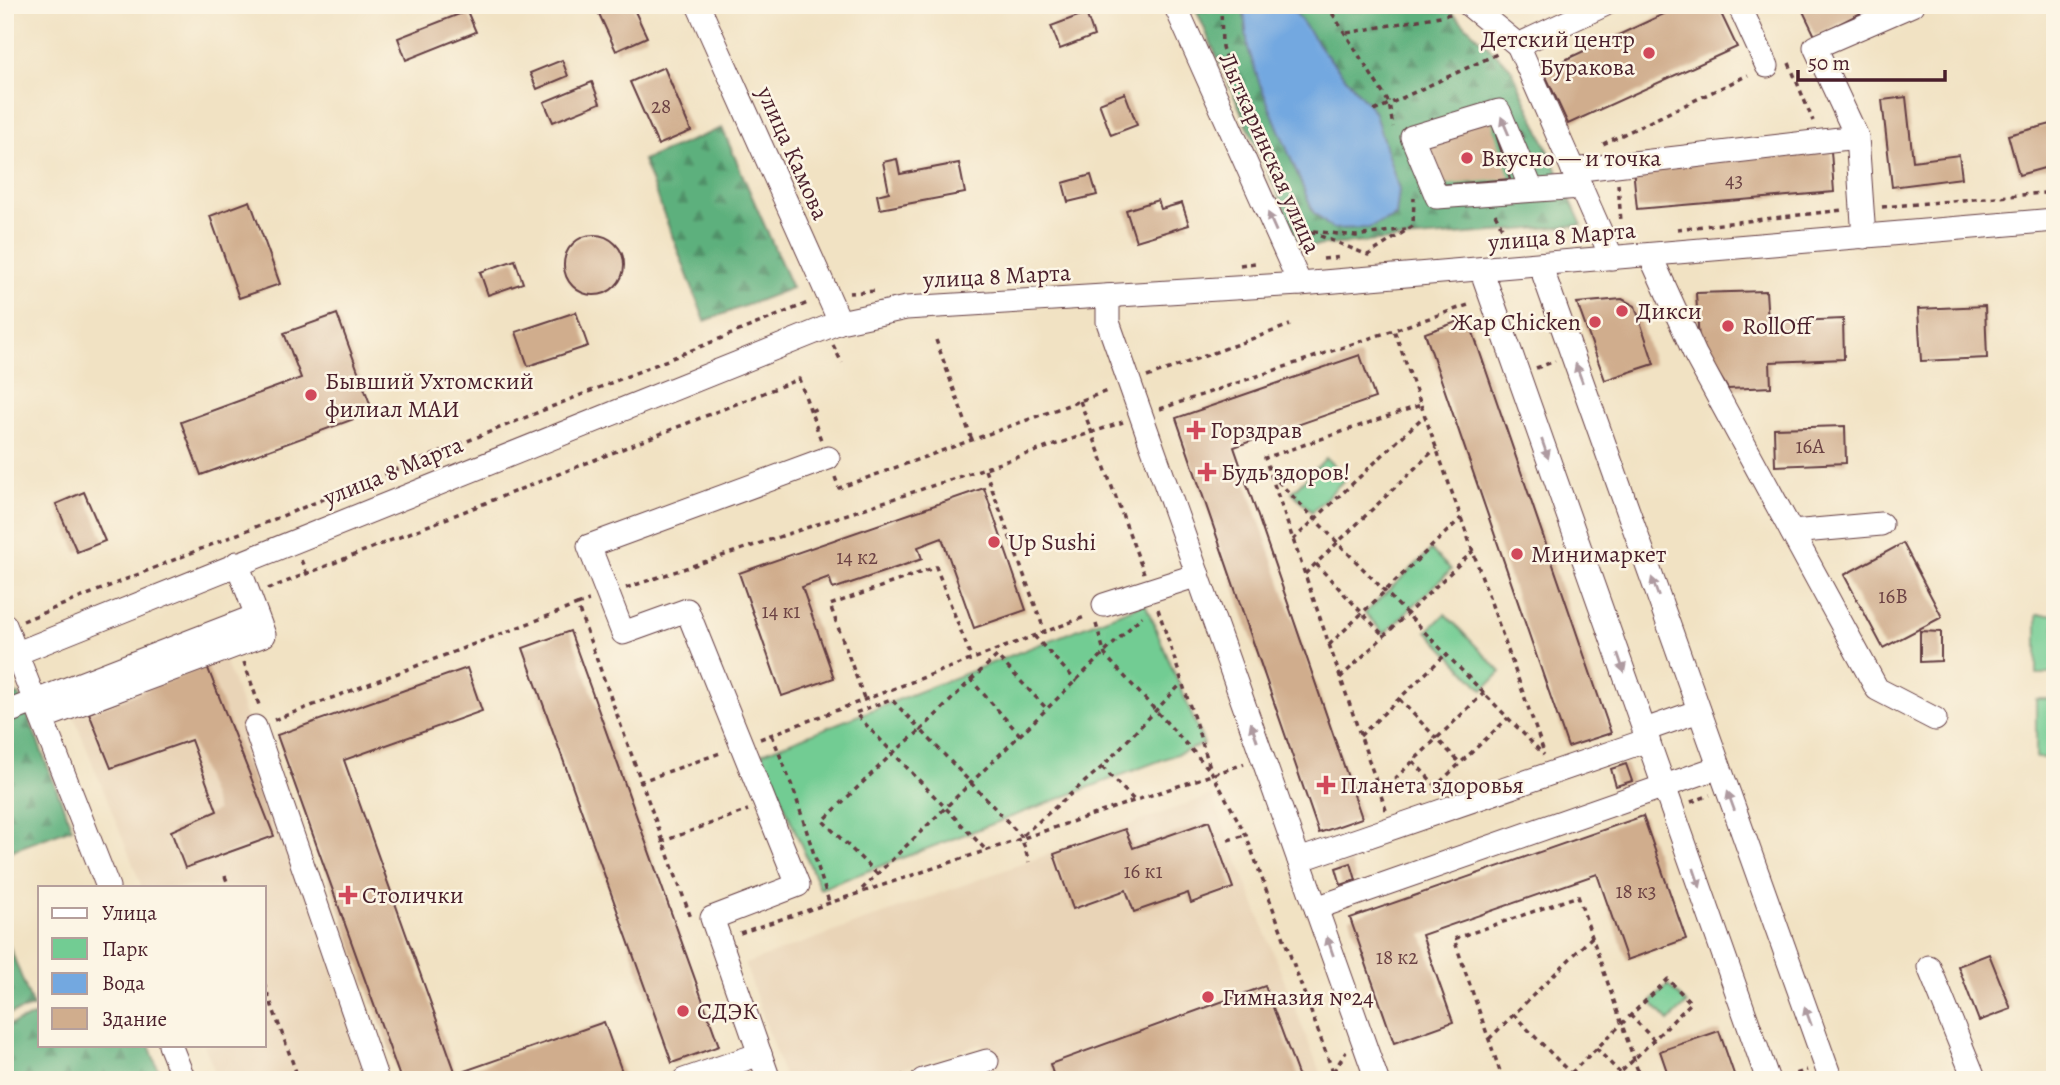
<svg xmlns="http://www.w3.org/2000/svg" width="2060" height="1085" font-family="Alegreya,serif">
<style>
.built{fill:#e9d4b7}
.forest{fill:url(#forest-firs);stroke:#546854;stroke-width:2}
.park{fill:#72cc93;stroke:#5e765f;stroke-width:2}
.water{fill:#73a8e0;stroke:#5e6486;stroke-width:2}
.building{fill:#d0ad8d}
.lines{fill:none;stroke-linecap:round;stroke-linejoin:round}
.minor-casing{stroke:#633c42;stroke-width:25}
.path{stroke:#633c42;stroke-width:3.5;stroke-dasharray:5 5;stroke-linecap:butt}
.minor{stroke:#fff;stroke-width:23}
.oneway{fill:#ae9aa0}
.poi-dot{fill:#d1495b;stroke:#fcf5e5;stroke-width:2.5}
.labels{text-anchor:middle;stroke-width:5;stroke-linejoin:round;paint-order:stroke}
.number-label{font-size:21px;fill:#6c4244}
.poi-label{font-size:24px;fill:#4a1f2b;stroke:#fcf5e5;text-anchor:start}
.street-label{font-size:24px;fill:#4a1f2b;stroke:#fcf5e5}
</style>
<defs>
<pattern id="forest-firs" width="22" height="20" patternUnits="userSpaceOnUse" patternTransform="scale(1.75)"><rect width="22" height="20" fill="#5db07d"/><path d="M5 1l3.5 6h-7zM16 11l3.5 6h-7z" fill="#4f8f67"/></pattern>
</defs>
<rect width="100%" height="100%" fill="#fcf5e5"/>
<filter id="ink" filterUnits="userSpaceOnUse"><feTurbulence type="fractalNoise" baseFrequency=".0143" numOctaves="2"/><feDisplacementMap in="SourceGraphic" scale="14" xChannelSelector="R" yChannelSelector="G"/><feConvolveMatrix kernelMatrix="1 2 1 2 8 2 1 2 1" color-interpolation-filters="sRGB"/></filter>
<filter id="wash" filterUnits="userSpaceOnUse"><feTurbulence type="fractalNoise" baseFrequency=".00686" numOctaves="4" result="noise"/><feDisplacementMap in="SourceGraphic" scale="28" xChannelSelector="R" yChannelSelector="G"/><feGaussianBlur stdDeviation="1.57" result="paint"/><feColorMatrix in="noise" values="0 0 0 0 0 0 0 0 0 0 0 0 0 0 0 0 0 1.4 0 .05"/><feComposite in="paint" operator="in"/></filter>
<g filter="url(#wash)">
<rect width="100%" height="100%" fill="#f1e2c3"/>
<g class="built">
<path d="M218,641L276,799L370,1080H218L204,1045H264V887H142L67,699Z"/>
<path d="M1212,795L1323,1080H994L981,1044L867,1080H785L745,964Z"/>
</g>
<g class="forest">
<path d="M1194,5H1444L1511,68L1582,225L1301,247Z"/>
<path d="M722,128L792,288L705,321L643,160Z"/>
<path d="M19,694L72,828L5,853V700Z"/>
<path d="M5,935L33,1007L5,1015Z"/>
<path d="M40,1014V1045H149L162,1080H5V1026Z"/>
</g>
<g class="park">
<path d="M1326,458L1346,478L1312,512L1292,492Z"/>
<path d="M1431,550L1451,570L1384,634L1365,613Z"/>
<path d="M1145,603L1204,744L820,889L762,753Z"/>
<path d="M1445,614L1501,672L1483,690L1427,631Z"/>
<rect x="2037" y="615" width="18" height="59"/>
<rect x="2036" y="699" width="19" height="59"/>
<path d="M1668,985L1687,1004L1669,1021L1651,1002Z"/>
</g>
<path class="water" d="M1243,5H1290L1323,51L1374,111L1399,190L1396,216L1369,228L1332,229L1313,212L1259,82L1248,48Z"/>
<g id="blocks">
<g class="building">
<path d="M595,5H632L647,37L616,51Z"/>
<path d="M1683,5H1717L1737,47L1568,124L1543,70Z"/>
<path d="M1800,5H1877L1815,36Z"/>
<path d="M467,11L476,32L406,60L398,38Z"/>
<path d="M1086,13L1094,36L1060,49L1051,26Z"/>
<path d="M562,60L568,76L537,89L530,73Z"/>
<path d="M664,67L691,131L658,145L630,82Z"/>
<path d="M592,82L600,103L553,122L544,102Z"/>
<path d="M1125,93L1137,125L1111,135L1099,103Z"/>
<path d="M1906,97L1913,161L1959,155L1962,178L1892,187L1882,100Z"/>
<path d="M1491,119L1510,179L1439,185L1424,136Z"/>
<path d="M2055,123V165L2019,175L2008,135Z"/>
<path d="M1831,151L1834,192L1637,209L1633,168Z"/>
<path d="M897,159L900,174L959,163L965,193L880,209L877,195L889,192L883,162Z"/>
<path d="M1091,175L1097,195L1068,202L1063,183Z"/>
<path d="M1158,200L1161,209L1182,203L1189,225L1136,241L1126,210Z"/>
<path d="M250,201L280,284L239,298L210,216Z"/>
<circle cx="594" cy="265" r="30"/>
<path d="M515,260L523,283L488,295L480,272Z"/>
<path d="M1766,291L1768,322L1843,319L1844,359L1770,362L1771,387L1728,389L1699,342L1696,293Z"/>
<path d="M1622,299L1635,306L1654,364L1605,380L1577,303Z"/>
<path d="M1985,306L1987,358L1921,361L1918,309Z"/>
<path d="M576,312L588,346L528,366L516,332Z"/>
<path d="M337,314L373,412L201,475L181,422L301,378L284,333Z"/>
<path d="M1468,318L1611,733L1568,747L1425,333Z"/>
<path d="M1360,355L1375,398L1234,447L1362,818L1319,833L1176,418Z"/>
<path d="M1845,426L1846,463L1775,466L1774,428Z"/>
<path d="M984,488L1026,610L974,628L942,538L918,547L922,559L833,589L829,577L802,587L834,678L782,696L739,573Z"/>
<path d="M84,492L105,541L77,552L56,504Z"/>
<path d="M1903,543L1942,617L1883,648L1844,575Z"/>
<path d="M570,631L719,1046L672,1063L523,648Z"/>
<path d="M1920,631L1941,632V661L1920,662Z"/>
<path d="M207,666L274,836L185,868L171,831L217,811L191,740L111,768L89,713Z"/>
<path d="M467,668L482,711L344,760L456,1074L604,1022L625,1080H401L277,735Z"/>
<path d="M1626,764L1632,781L1616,786L1611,769Z"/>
<path d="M1643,816L1686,939L1627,960L1597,874L1422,935L1453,1022L1394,1043L1350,918Z"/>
<path d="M1209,821L1233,888L1191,903L1188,893L1134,912L1126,890L1073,909L1054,854L1125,829L1133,848Z"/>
<path d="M1351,863L1356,880L1341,885L1336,868Z"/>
<path d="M1989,954L2011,1009L1979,1021L1958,966Z"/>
<path d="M1265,986L1300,1080H1055L1050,1064Z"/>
<path d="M1719,1031L1736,1080H1670L1660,1051Z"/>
</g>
</g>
</g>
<g filter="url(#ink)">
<use href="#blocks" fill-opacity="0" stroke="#633c42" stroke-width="2"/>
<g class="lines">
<g class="minor-casing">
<g id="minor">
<path d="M698,5L840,322"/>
<path d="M1175,5L1300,284"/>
<path d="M1469,5L1518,45"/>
<path d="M1604,5L1518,45L1612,258"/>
<path d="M1739,5L1767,66"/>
<path d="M1573,170L1857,137"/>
<path d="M1531,188L1499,111L1412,137L1437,197L1581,187"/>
<path d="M1864,237L1857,137L1815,47L1912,5"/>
<path d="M1650,255L1695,354L1877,689L1935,719"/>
<path d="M1540,264L1831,1080"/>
<path d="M1481,269L1768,1080"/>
<path d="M1108,296V322L1377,1080"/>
<path d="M1792,532L1881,524"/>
<path d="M1104,605L1198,575"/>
<path d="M5,625L108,887"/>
<path d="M5,658L840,322L906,308L1300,284L2055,220"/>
<path d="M5,713L256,616"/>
<path d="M42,718L264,635L237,563"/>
<path d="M255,727L377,1080"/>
<path d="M1645,730L1699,711"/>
<path d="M1299,860L1648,740"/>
<path d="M1316,908L1719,767"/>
<path d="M1929,967L1975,1080"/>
<path d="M170,1045L184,1080"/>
<path d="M684,1080L760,1054"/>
<path d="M769,1080L712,918L798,885L687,610L623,633L589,546L828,458"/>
<path d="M923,1080L987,1061"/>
</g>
</g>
<g class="path">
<path d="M1221,5L1222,47L1231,75"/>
<path d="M1327,5L1389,103L1393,127"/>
<path d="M1347,33L1451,14"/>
<path d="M1789,63L1813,121"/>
<path d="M1374,111L1497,54"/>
<path d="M1603,144L1748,75"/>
<path d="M1618,184L1621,222"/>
<path d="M1882,207L2055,192"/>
<path d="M1291,210L1308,231L1368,255L1413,226L1414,198"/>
<path d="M1495,214L1510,243"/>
<path d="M1677,229L1843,210"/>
<path d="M1313,231L1356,236L1406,229"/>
<path d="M1323,259L1342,257"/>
<path d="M1240,265L1255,263"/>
<path d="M849,293L876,291"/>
<path d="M936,340L972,440"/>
<path d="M833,345L842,363"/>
<path d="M1536,368L1555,361"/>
<path d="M1147,377L1290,325"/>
<path d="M1080,401L1144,573"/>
<path d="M1421,405L1544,752"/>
<path d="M1160,409L1471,304"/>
<path d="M811,411L820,407"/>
<path d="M985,470L1045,632"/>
<path d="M1271,474L1544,755"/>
<path d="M835,477L839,488L1110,390"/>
<path d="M1293,540L1425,415"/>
<path d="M301,560L307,574"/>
<path d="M1316,564L1384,636"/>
<path d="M1305,574L1436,448"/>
<path d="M626,588L1123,422"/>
<path d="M268,589L799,379L821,440"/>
<path d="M577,605L589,601"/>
<path d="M1158,609L1212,773L1246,835L1336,1080"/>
<path d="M23,621L808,303"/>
<path d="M1096,624L1105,655L1210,770"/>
<path d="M1034,636L1077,682"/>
<path d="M1329,645L1461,518"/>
<path d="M244,662L260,708"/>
<path d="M1340,678L1473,551"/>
<path d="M971,680L997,656L1046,708"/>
<path d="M864,698L830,605L936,567L971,657"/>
<path d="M1399,699L1460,763"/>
<path d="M274,720L577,605L691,918"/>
<path d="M772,735L795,794L829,902"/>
<path d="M1020,735L971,680L921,730L891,699L855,713L893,753L921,730L1021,836L1029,862"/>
<path d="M1360,736L1446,654"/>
<path d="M760,739L1087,616"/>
<path d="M1413,761L1436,786L1508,718"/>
<path d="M1102,767L1134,800"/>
<path d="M639,782L723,752"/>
<path d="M1380,793L1484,693"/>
<path d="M1691,802L1710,795"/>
<path d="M1386,810L1265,458L1421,405L1394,330"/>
<path d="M1023,835L1102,767L1182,683"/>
<path d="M1228,840L1246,835"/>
<path d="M661,842L748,810"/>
<path d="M877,874L823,821L893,753L984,848"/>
<path d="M225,876L229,887"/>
<path d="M862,889L1142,616"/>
<path d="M740,933L1244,764"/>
<path d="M264,984L299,1080"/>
<path d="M1513,1014L1577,1080"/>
<path d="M1630,1015L1654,1040"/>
<path d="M1489,1039L1592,937"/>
<path d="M1596,1048L1620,1073"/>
<path d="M1787,1077L1807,1070"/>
<path d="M889,1080L904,1075"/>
<path d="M1328,1080L1346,1052"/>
<path d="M1503,1080L1454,939L1578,896L1641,1080"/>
<path d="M1564,1080L1668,979L1691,1003L1613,1080"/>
</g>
<use href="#minor" class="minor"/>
</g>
<defs><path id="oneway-solid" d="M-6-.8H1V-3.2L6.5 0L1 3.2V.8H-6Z" transform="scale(1.75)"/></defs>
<g class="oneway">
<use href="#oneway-solid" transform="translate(1505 126) rotate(-113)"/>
<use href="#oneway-solid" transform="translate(1272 222) rotate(-114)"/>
<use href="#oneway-solid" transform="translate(1579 373) rotate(-110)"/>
<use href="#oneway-solid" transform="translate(1545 449) rotate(71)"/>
<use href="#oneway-solid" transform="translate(1655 587) rotate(-110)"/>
<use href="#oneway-solid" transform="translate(1621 663) rotate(71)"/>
<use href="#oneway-solid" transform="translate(1254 732) rotate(-109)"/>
<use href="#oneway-solid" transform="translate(1731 801) rotate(-110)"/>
<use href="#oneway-solid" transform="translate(1697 878) rotate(71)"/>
<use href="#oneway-solid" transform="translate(1330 946) rotate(-109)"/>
<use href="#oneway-solid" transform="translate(1808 1016) rotate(-110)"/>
</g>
</g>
<g class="poi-dot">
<circle cx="1649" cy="53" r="7"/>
<circle cx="1467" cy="158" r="7"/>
<circle cx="1622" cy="311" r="7"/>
<circle cx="1595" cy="322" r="7"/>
<circle cx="1728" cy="326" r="7"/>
<circle cx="311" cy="395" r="7"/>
<path d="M1192.5 419.5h7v7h7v7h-7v7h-7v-7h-7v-7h7z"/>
<path d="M1203.5 461.5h7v7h7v7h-7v7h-7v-7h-7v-7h7z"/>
<circle cx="994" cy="542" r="7"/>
<circle cx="1517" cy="554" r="7"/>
<path d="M1322.5 774.5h7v7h7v7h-7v7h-7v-7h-7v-7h7z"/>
<path d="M344.5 884.5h7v7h7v7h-7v7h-7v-7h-7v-7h7z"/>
<circle cx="1208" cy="997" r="7"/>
<circle cx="683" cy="1011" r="7"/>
</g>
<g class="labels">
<g class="number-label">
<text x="661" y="113">28</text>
<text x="1734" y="187">43</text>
<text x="1810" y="453">16А</text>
<text x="857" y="564">14 к2</text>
<text x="1893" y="603">16В</text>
<text x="781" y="618">14 к1</text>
<text x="1143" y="878">16 к1</text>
<text x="1636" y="898">18 к3</text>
<text x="1397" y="964">18 к2</text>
</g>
<g class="poi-label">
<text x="1635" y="47" text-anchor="end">Детский центр<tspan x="1635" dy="28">Буракова</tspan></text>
<text x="1481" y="166">Вкусно — и точка</text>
<text x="1636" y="319">Дикси</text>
<text x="1581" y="330" text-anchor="end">Жар Chicken</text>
<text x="1742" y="334">RollOff</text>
<text x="325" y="389">Бывший Ухтомский<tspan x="325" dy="28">филиал МАИ</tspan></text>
<text x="1210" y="438">Горздрав</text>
<text x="1221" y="480">Будь здоров!</text>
<text x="1008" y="550">Up Sushi</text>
<text x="1531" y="562">Минимаркет</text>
<text x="1340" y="793">Планета здоровья</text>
<text x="362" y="903">Столички</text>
<text x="1222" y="1005">Гимназия №24</text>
<text x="697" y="1019">СДЭК</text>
</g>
<g class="street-label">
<text transform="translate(793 153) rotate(66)" y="8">улица Камова</text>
<text transform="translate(1270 153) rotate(66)" y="8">Лыткаринская улица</text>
<text transform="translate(1562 236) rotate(-5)" y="8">улица 8 Марта</text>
<text transform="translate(997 276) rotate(-3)" y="8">улица 8 Марта</text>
<text transform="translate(393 471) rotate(-22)" y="8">улица 8 Марта</text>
</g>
</g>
<rect width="2060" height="1085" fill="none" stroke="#fcf5e5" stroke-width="28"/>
<rect x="38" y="886" width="228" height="161" fill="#fcf5e5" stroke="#b59f9b" stroke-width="2"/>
<rect x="52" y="908" width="35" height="10" fill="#ffffff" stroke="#b59f9b" stroke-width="2"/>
<text x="102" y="920" font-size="21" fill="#4a1f2b">Улица</text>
<rect x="52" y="938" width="35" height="21" fill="#72cc93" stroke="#b59f9b" stroke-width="2"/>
<text x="102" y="956" font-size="21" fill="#4a1f2b">Парк</text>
<rect x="52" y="973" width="35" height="21" fill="#73a8e0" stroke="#b59f9b" stroke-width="2"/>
<text x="102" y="990" font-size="21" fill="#4a1f2b">Вода</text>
<rect x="52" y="1008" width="35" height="21" fill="#d0ad8d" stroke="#b59f9b" stroke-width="2"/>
<text x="102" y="1026" font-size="21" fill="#4a1f2b">Здание</text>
<path d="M1798 70v10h147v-10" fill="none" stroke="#4a1f2b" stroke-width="3.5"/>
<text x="1808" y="70" font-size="21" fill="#4a1f2b" stroke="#fcf5e5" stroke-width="5" paint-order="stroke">50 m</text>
</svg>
